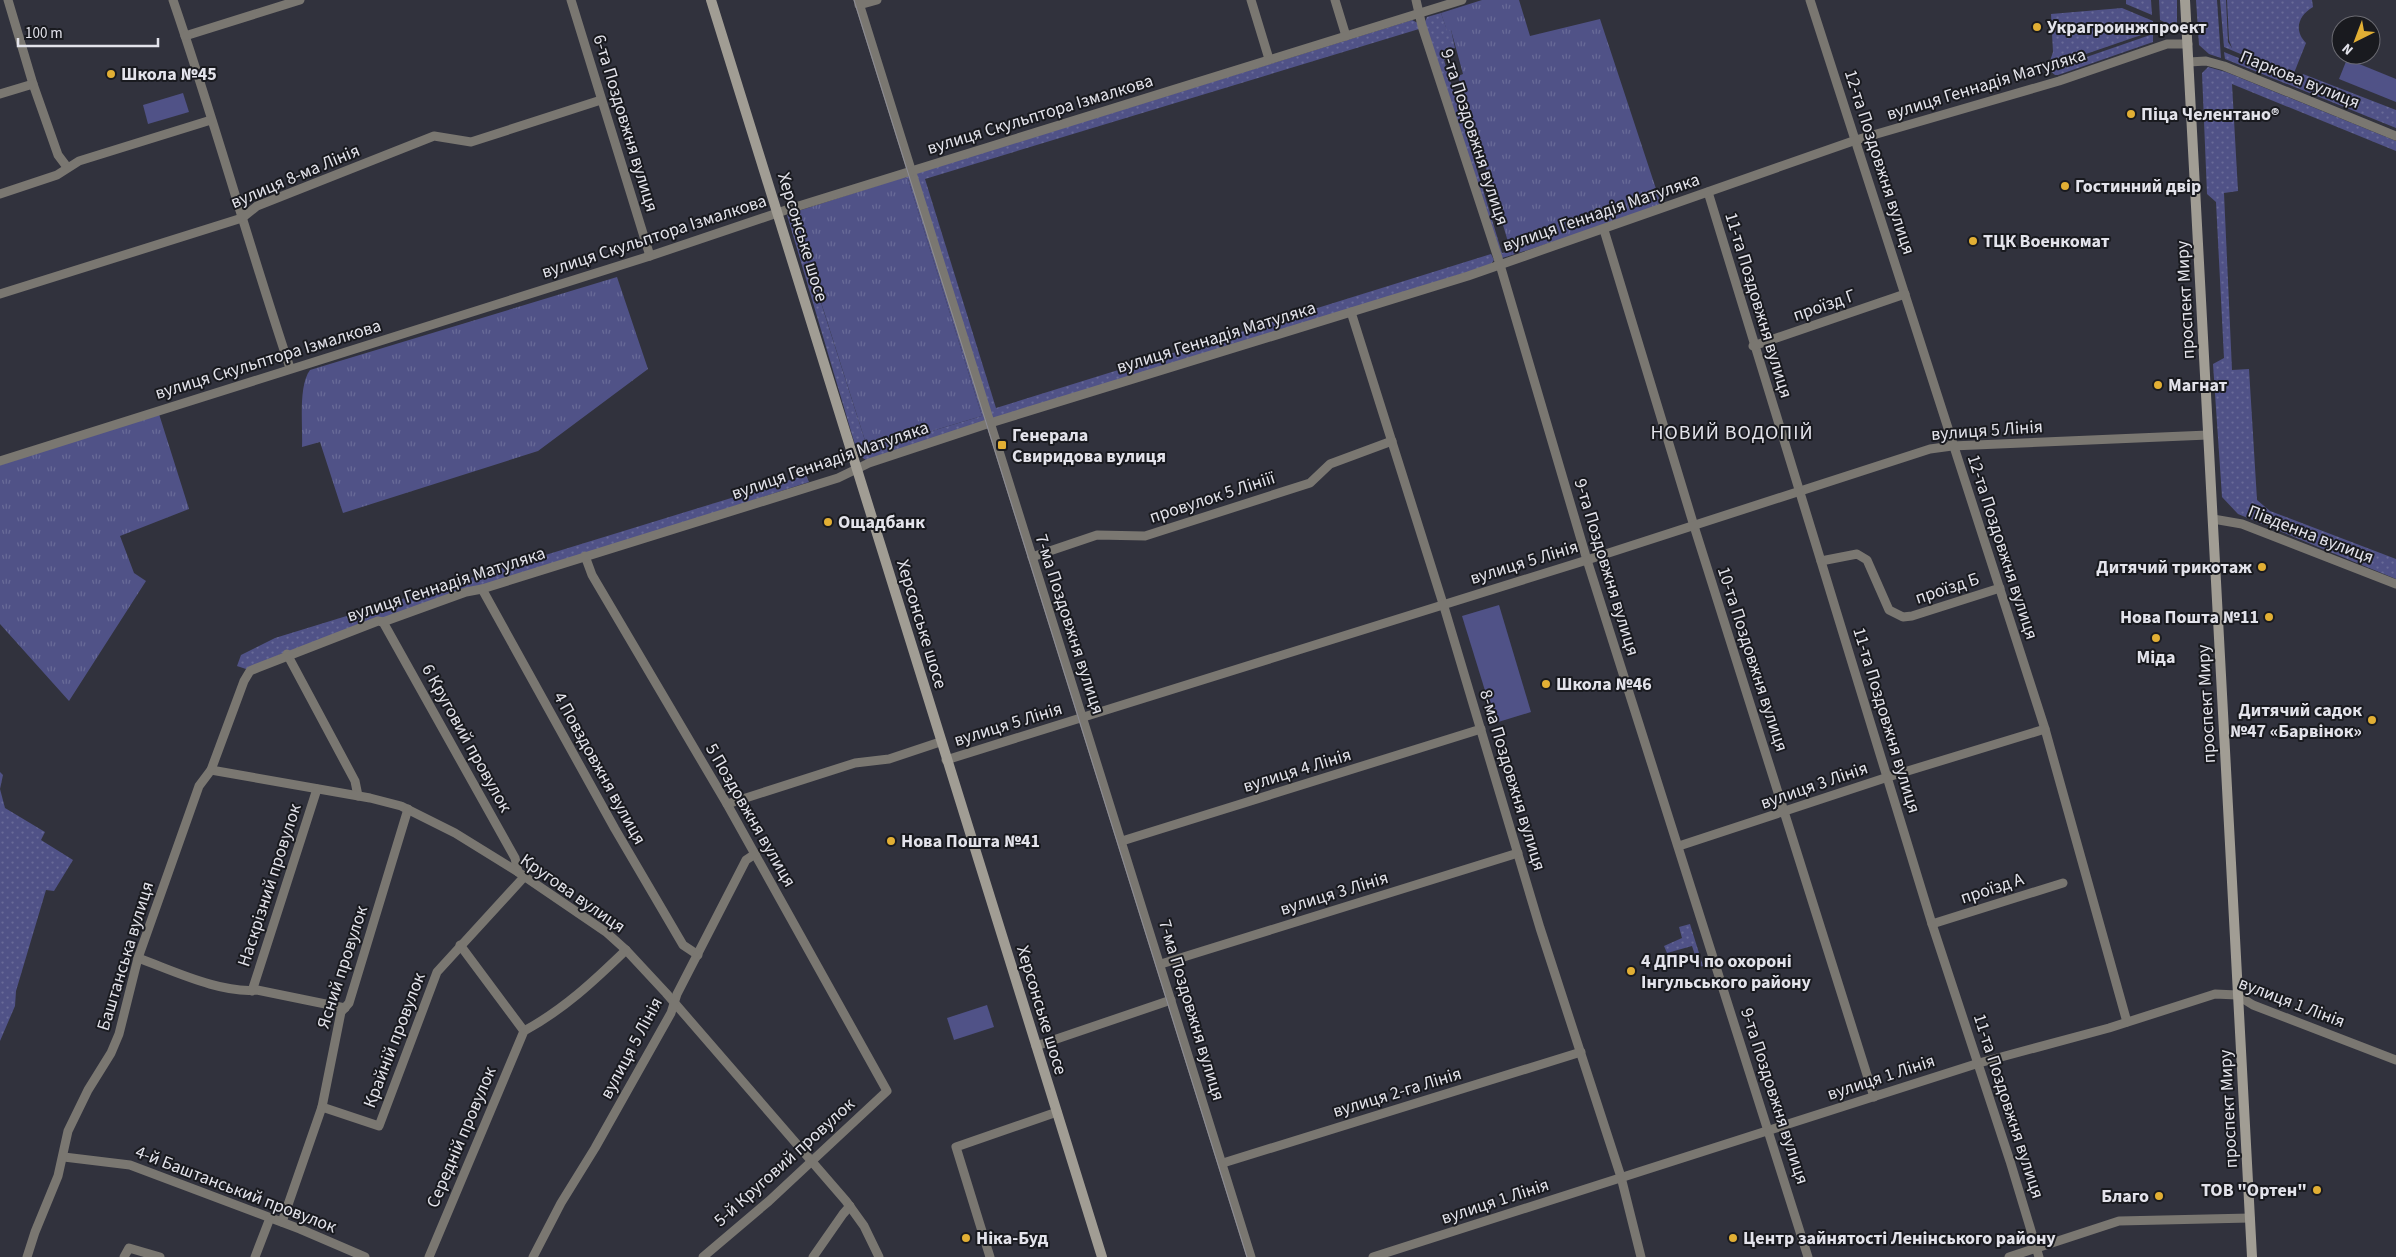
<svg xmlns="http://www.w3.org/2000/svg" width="2396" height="1257" font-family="'Source Sans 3',sans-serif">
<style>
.grass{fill:url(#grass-dots)}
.park{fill:url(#park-tufts)}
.pitch{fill:#505287}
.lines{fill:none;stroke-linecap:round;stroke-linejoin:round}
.street{stroke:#7a7771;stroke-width:9}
.secondary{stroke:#a19d94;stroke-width:10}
.tram{stroke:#8d8d97;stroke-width:1}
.poi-dot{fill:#e2af34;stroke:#191a1f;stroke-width:2}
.labels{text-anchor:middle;stroke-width:4;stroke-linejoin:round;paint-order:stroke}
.poi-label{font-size:18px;font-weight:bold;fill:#e3e3eb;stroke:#191a1f;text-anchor:start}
.street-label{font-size:18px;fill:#e3e3eb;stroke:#191a1f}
.quarter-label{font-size:20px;letter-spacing:1px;fill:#e3e3eb;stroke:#191a1f}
</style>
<defs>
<pattern id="grass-dots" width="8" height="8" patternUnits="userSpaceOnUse" patternTransform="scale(1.25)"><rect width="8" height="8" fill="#505287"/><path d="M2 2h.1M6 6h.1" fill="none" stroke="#696b98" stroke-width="1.8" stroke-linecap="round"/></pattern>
<pattern id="park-tufts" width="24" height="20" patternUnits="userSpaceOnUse" patternTransform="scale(1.25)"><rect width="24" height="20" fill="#505287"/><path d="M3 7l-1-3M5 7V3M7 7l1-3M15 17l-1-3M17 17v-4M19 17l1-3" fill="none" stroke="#696b98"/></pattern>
</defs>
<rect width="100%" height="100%" fill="#31323d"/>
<g class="grass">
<path d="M2126,0H2151L2152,15L2126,4Z"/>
<path d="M2159,0H2177V28L2160,20Z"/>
<path d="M2196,0H2217L2221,58L2209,54L2199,45Z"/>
<path d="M2220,0H2226L2228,42L2232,48L2229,40L2227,0H2312L2313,7C2299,15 2293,30 2306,43L2294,73L2233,48L2297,75L2295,77L2224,47Z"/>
<path d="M2122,8L2153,21V31L2048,67L2053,52L2051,14Z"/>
<path d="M1441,13L1447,30H1451L1455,48L1447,50L1450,58L1444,60L1502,253L1511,251L1512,255L1502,258L1424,24L1427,17Z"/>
<path d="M1412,20L1418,23L1419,29L925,179L996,408L1491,254L1494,260L1490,265L866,460L858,455L787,215L798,211L794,218L868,450L982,416L908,179L904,177Z"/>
<path d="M2153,34V42L2058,75H2055L2049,70Z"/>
<path d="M2224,52L2300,83L2303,74L2396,110V128L2225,59Z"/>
<path d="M2208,67L2226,72L2396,141V151L2232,84L2238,191L2224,193L2232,370L2249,369L2257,500L2270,511L2396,559V579L2238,514L2222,497L2213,364L2224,358L2216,202L2207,194L2202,73Z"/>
<path d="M806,475L809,482L281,654L249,670L237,666L241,655L275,638Z"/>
<path d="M0,772L3,775L0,789L5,808L45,832L41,840L73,860L54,891L46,890L16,991L15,1006L0,1041Z"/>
<path d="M1690,924L1703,966L1699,967L1692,946L1667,953L1664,946L1682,938L1679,927Z"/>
</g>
<g class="park">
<path d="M1482,0H1519L1530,36L1600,19L1662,207L1512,255L1458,76L1463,74L1451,30L1447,31L1441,13Z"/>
<path d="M904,177L908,179L982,416L868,450L794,217L798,211Z"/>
<path d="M617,277L648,369L538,451L343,513L320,442L302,447C303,426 298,386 310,370Z"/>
<path d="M159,414L189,509L120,536L134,573L146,581L69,701L0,624V465Z"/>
</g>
<g class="pitch">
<path d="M2347,59L2396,79V102L2339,79Z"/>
<path d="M183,93L189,112L148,124L143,105Z"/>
<path d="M1499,605L1531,712L1495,723L1462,616Z"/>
<path d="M987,1005L994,1027L954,1040L947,1018Z"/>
</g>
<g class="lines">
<g class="street">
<path d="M8,0L33,84L58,155L67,167"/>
<path d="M173,0C215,122 249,246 290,368"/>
<path d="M571,0L650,256"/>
<path d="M858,0L1251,1257"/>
<path d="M1251,0L1269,59"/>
<path d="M1335,0L1346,36"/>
<path d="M1416,0L1422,26L1498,258L1587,560L1808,1257"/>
<path d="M1810,0L2045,729L2127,1022"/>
<path d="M859,5L877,0"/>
<path d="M185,36L300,0"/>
<path d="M2189,62L2206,61L2224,66L2396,136"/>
<path d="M0,94L33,84"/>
<path d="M1708,192L1932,924L2010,1161L2039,1257"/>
<path d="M0,194L57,175L79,161L211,120"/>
<path d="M1604,230L1694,526L1874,1097"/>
<path d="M0,294L242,218L257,206L434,136L471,142L601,100"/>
<path d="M1351,312L1445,610L1540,928L1621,1177L1641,1257"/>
<path d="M1753,346L1905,294"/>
<path d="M0,461L650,256L789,209L1462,0"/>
<path d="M2213,519L2242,524L2396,584"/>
<path d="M585,556L592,575L727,804L887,1091L769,1201L703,1257"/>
<path d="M1032,557L1097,535L1145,536L1310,483L1330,464L1392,441"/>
<path d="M1821,561L1857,554L1867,560L1889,610L1903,617L1912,616L2000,588"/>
<path d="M482,589L615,829L683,945L698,955"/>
<path d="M383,622L515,858L518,872"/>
<path d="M287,654L355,781L358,796"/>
<path d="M946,760L1587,560L1930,449L1952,446L2208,435"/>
<path d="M211,770L370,798L401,806L455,833L518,872L606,932L626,950L666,993L846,1201L864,1226L879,1257"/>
<path d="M727,804L855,763L889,759L940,742"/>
<path d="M1122,841L1481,729"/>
<path d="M1679,846L1888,777L2045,729"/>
<path d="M1932,924L2063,883"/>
<path d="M460,945L524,1031"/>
<path d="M138,958C172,970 221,994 257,990L345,1008"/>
<path d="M1161,964L1518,853"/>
<path d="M252,991L317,789"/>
<path d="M1036,1046L1171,1000"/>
<path d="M322,1107L379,1126L437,972L524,877"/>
<path d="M64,1157L130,1165L300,1229L365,1257"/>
<path d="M1223,1163L1581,1052"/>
<path d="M282,1222L322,1107L341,1012L349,1003L408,809"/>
<path d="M27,1257L35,1232L58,1176L68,1131L88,1090L111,1053L119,1034L138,958L199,786L211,770L244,681L250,671L257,668L378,621L383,622L466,592L482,589L838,478L869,463L987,424L1468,276L1856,140L2059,81L2167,44H2188"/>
<path d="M124,1257L129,1248L160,1257"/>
<path d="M255,1257L270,1218"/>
<path d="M429,1257L524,1031C563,1010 594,981 626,950"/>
<path d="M533,1257L561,1203L595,1148L671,1013L677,994L746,860L755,854"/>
<path d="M813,1257L843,1214L850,1206"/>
<path d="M990,1257L956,1147L1057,1112"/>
<path d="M1373,1257L1979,1063L2109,1028L2215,994L2237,995L2253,1005L2396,1060"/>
<path d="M2009,1257L2119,1221L2250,1218"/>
</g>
<g class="secondary">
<path d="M711,0L1102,1257"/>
<path d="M2185,0L2252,1257"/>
</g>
<path class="tram" d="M854,0L1247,1257"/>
</g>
<g class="poi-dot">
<circle cx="2037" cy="27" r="5"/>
<circle cx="111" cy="74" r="5"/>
<circle cx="2131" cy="114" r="5"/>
<circle cx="2065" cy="186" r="5"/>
<circle cx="1973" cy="241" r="5"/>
<circle cx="2158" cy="385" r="5"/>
<rect x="997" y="440" width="10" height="10" rx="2.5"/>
<circle cx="828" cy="522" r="5"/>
<circle cx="2262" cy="567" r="5"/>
<circle cx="2269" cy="617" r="5"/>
<circle cx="2156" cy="638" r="5"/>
<circle cx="1546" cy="684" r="5"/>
<circle cx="2372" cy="720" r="5"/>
<circle cx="891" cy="841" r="5"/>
<circle cx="1631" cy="971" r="5"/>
<circle cx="2317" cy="1190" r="5"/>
<circle cx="2159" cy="1196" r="5"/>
<circle cx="966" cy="1238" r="5"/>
<circle cx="1733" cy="1238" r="5"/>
</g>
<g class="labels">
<g class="poi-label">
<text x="2047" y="33">Украгроинжпроект</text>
<text x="121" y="80">Школа №45</text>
<text x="2141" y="120">Піца Челентано®</text>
<text x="2075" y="192">Гостинний двір</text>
<text x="1983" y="247">ТЦК Военкомат</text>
<text x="2168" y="391">Магнат</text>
<text x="1012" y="441">Генерала<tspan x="1012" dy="21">Свиридова вулиця</tspan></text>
<text x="838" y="528">Ощадбанк</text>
<text x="2252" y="573" text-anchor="end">Дитячий трикотаж</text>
<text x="2259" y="623" text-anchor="end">Нова Пошта №11</text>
<text x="2156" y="663" text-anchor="middle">Міда</text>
<text x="1556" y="690">Школа №46</text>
<text x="2362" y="716" text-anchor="end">Дитячий садок<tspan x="2362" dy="21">№47 «Барвінок»</tspan></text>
<text x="901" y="847">Нова Пошта №41</text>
<text x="1641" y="967">4 ДПРЧ по охороні<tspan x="1641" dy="21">Інгульського району</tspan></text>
<text x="2307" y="1196" text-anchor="end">ТОВ "Ортен"</text>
<text x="2149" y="1202" text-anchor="end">Благо</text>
<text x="976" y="1244">Ніка-Буд</text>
<text x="1743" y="1244">Центр зайнятості Ленінського району</text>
</g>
<g class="street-label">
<text transform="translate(2300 79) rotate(22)" y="6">Паркова вулиця</text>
<text transform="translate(1986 84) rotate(-17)" y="6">вулиця Геннадія Матуляка</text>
<text transform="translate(1040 114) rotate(-17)" y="6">вулиця Скульптора Ізмалкова</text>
<text transform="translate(626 123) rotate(73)" y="6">6-та Поздовжня вулиця</text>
<text transform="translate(1475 137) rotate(72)" y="6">9-та Поздовжня вулиця</text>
<text transform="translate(1880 162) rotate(72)" y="6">12-та Поздовжня вулиця</text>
<text transform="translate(295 176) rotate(-23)" y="6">вулиця 8-ма Лінія</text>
<text transform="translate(1601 212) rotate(-19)" y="6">вулиця Геннадія Матуляка</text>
<text transform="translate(654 236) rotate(-18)" y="6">вулиця Скульптора Ізмалкова</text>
<text transform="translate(803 237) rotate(73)" y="6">Херсонське шосе</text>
<text transform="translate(2185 300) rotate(-93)" y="6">проспект Миру</text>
<text transform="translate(1759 305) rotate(73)" y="6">11-та Поздовжня вулиця</text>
<text transform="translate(1824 305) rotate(-19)" y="6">проїзд Г</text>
<text transform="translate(1216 337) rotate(-17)" y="6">вулиця Геннадія Матуляка</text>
<text transform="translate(268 359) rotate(-17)" y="6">вулиця Скульптора Ізмалкова</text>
<text transform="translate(1987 430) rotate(-4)" y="6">вулиця 5 Лінія</text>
<text transform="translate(830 460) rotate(-19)" y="6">вулиця Геннадія Матуляка</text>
<text transform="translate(1212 497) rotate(-18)" y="6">провулок 5 Лініії</text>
<text transform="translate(2311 534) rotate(21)" y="6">Південна вулиця</text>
<text transform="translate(2003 547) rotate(72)" y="6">12-та Поздовжня вулиця</text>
<text transform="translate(1524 562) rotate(-17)" y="6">вулиця 5 Лінія</text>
<text transform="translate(1607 567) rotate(73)" y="6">9-та Поздовжня вулиця</text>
<text transform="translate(446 584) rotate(-18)" y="6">вулиця Геннадія Матуляка</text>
<text transform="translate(1947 588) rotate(-18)" y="6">проїзд Б</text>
<text transform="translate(922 624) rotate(73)" y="6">Херсонське шосе</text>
<text transform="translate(1070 624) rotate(72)" y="6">7-ма Поздовжня вулиця</text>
<text transform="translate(1753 659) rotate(72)" y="6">10-та Поздовжня вулиця</text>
<text transform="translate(2206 704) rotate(-93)" y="6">проспект Миру</text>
<text transform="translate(1887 720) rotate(73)" y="6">11-та Поздовжня вулиця</text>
<text transform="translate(1008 724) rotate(-17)" y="6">вулиця 5 Лінія</text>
<text transform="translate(467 738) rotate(61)" y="6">6 Круговий провулок</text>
<text transform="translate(600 768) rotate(61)" y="6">4 Повздовжня вулиця</text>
<text transform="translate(1297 770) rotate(-17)" y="6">вулиця 4 Лінія</text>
<text transform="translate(1513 780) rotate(73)" y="6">8-ма Поздовжня вулиця</text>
<text transform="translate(1814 785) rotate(-19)" y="6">вулиця 3 Лінія</text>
<text transform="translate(751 815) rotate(60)" y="6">5 Поздовжня вулиця</text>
<text transform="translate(269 885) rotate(-72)" y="6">Наскрізний провулок</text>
<text transform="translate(1992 888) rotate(-18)" y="6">проїзд А</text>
<text transform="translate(573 893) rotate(35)" y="6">Кругова вулиця</text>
<text transform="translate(1334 893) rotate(-17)" y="6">вулиця 3 Лінія</text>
<text transform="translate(125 956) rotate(-73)" y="6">Баштанська вулиця</text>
<text transform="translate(342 967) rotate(-72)" y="6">Ясний провулок</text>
<text transform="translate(2292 1002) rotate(21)" y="6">вулиця 1 Лінія</text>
<text transform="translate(1042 1010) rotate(73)" y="6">Херсонське шосе</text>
<text transform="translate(1192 1010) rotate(73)" y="6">7-ма Поздовжня вулиця</text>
<text transform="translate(394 1040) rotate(-69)" y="6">Крайній провулок</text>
<text transform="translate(631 1048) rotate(-62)" y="6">вулиця 5 Лінія</text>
<text transform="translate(1881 1077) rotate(-18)" y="6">вулиця 1 Лінія</text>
<text transform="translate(1397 1092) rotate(-17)" y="6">вулиця 2-га Лінія</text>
<text transform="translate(1775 1096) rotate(72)" y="6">9-та Поздовжня вулиця</text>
<text transform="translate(2009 1106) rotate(72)" y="6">11-та Поздовжня вулиця</text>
<text transform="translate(2228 1109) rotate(-93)" y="6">проспект Миру</text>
<text transform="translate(461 1137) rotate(-67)" y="6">Середній провулок</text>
<text transform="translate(784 1162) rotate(-42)" y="6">5-й Круговий провулок</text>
<text transform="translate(236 1189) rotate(21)" y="6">4-й Баштанський провулок</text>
<text transform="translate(1495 1201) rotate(-18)" y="6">вулиця 1 Лінія</text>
</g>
<g class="quarter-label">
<text x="1732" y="439">НОВИЙ ВОДОПІЙ</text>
</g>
</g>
<g transform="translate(2356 40) rotate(222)"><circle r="24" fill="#191a1f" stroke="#6a6a71"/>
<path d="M0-4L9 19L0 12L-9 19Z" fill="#e2af34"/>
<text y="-8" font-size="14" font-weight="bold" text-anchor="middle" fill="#e3e3eb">N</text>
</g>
<path d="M18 38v8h140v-8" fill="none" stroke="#e3e3eb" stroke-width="2.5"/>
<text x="25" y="38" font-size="15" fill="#e3e3eb" stroke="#191a1f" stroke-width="4" paint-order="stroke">100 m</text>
</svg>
